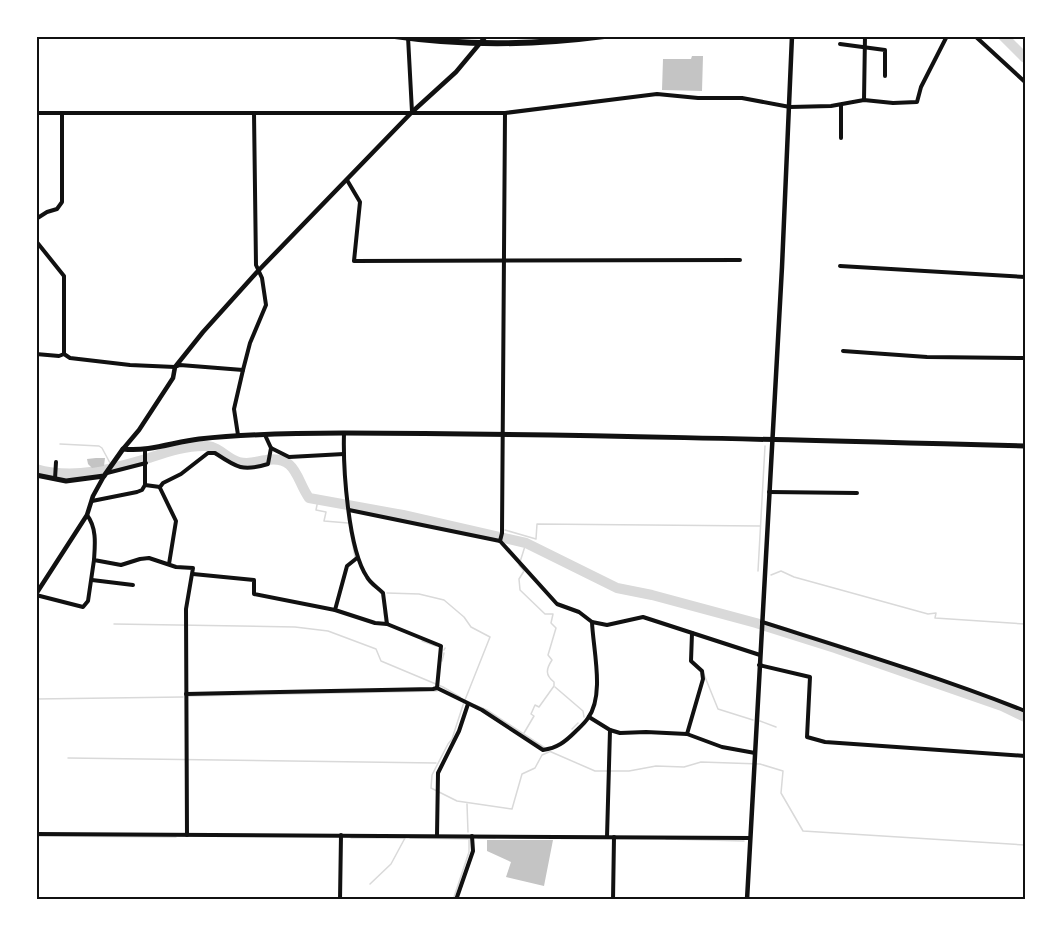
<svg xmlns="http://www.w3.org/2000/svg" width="1061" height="936" font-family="Cabin,sans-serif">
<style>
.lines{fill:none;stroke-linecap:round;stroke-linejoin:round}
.stream{stroke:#d9d9d9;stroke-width:1.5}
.river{stroke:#d9d9d9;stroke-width:10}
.building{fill:#c4c4c4}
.minor{stroke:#111;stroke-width:4}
.secondary{stroke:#111;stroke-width:4.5}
.primary{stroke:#111;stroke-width:5}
.trunk{stroke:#111;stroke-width:6}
.neatline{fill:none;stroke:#111;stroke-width:2}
</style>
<rect width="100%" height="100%" fill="#fff"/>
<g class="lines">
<g class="stream">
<path d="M60,444L99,446L102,448L110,463"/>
<path d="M318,500L316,510L326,512L324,521L348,523"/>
<path d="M36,512H38"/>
<path d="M350,530L355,557"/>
<path d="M505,530L536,539L537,524L760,526"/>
<path d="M520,562L526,543"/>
<path d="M519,565L524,571L519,579L520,590L545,614H553L551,623L556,628L548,655L552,660C546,669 545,675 554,682V686L539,707L535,705L531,714L534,716L524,733"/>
<path d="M758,571L765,446"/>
<path d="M771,575L781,571L794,577L928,614L936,613L935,618L1025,624"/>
<path d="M387,593L419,594L444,600L464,617L471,627L490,637L463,705L452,739L448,744L432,775L431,788L457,801L512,809L522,774L535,768L542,755L549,752"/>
<path d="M384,612L385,622"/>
<path d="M114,624L295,627L328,631L376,649L381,661L443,687L460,697"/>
<path d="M422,641L436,646"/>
<path d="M444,650L445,648"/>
<path d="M442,661L444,653"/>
<path d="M703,672L718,709L753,720"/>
<path d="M555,687L583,711L584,717"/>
<path d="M189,696L437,691"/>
<path d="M36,699L183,697"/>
<path d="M475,705L487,710L545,748"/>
<path d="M760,721L776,727"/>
<path d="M572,729L578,723"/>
<path d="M549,751L595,771H629L656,766L684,767L701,762L760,764L783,771L781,793L803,831L1025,845"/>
<path d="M68,758L436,763"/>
<path d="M467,804L468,832"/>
<path d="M36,836L176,837"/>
<path d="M351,838H405L391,864L370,884"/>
<path d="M410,838L470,839"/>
<path d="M478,838H495"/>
<path d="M666,839L744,841"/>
<path d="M453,900L469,852V840"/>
</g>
<g class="river">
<path d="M1003,36L1025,58"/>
<path d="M36,469C74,480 112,469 149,458C167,452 187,445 207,446C220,447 227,459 239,462C250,465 257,461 266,460C297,455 296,480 309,498L403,515L526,543L617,588L652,595L756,623L835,648L1002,706L1025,717"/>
</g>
</g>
<g class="building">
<path d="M692,56H703L702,91L662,90L663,59H691Z"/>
<path d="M96,458H105L104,466L92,468L88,464L87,459Z"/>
<path d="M487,840H553L544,886L506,877L511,862L487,851Z"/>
</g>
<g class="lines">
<g class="minor">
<path d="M975,36L1025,82"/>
<path d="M408,37L412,112"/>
<path d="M840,44L885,50V76"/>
<path d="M36,52V55"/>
<path d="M864,100L865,36"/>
<path d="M36,113H505L657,94L698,98H742L790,107L831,106L864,100L893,103L917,102L921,87L947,36"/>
<path d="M841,138V105"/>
<path d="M347,180L360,202L354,261L740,260"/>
<path d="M36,219L47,212L57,209L62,202V113"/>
<path d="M36,241L64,276V354"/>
<path d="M840,266L1025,277"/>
<path d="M843,351L927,357L1025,358"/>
<path d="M36,354L59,356L64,354L70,358L130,365L175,367L180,365L243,370L250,343L266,305L262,278L256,265L254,113"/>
<path d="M344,433C343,468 348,549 367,577C370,583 378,588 383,593L387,624L441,646L437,688"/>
<path d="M238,435L234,409L243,370"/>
<path d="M271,448L289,457L344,454"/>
<path d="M145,450V485"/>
<path d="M107,473L146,463"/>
<path d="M55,479L56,462"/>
<path d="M160,487L163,483L181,474L208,453H215C236,467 242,472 268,464L271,448L265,435"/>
<path d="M160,488L176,521L169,564"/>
<path d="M769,492L857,493"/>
<path d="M92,501L137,492L142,490L145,485L160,487"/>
<path d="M349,510L500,541L557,604L579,612L592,622L607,625L643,617L760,655"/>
<path d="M87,515C97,528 95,545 94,560L121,565L140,559L149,558L176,567L193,568L186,609L187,835"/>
<path d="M500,541L502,533L505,113"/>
<path d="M357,558L347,566L335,610L375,623L387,624"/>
<path d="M193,574L254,580V594L335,610"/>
<path d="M92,580L133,585"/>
<path d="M36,595L83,607L88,601L94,560"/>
<path d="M762,622C850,650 939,677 1025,711"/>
<path d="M759,665L810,677L807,737L825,742L1025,756"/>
<path d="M186,694L433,689L437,688L482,710L543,750C557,748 565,742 575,732C579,728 585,723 588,718C605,695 593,649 592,622"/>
<path d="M589,717L610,730L620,733L646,732L687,734L722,747L755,753"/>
<path d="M687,734L703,679L702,671L691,661L692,633"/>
<path d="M36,834L749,838"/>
<path d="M437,835L438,773L459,731L468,704"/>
<path d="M607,837L610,730"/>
<path d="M340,900L341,835"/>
<path d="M456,900L473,851L472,836"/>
<path d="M613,900L614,837"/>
</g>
<g class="secondary">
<path d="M123,449L139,430L173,378L175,367L203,332L258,271L412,112L456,72L486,36"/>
<path d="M36,594L87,515L93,496L104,476"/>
<path d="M747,900L782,267L792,36"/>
</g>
<path class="primary" d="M36,475L66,481L104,476L123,449C149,452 174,442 199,439C247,434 296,433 344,433C571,434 798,440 1025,446"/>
<path class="trunk" d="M395,36C464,46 536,45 604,36"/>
</g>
<rect width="1061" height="936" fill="none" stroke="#ffffff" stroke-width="75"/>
<rect x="38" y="38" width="986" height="860" class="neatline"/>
</svg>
